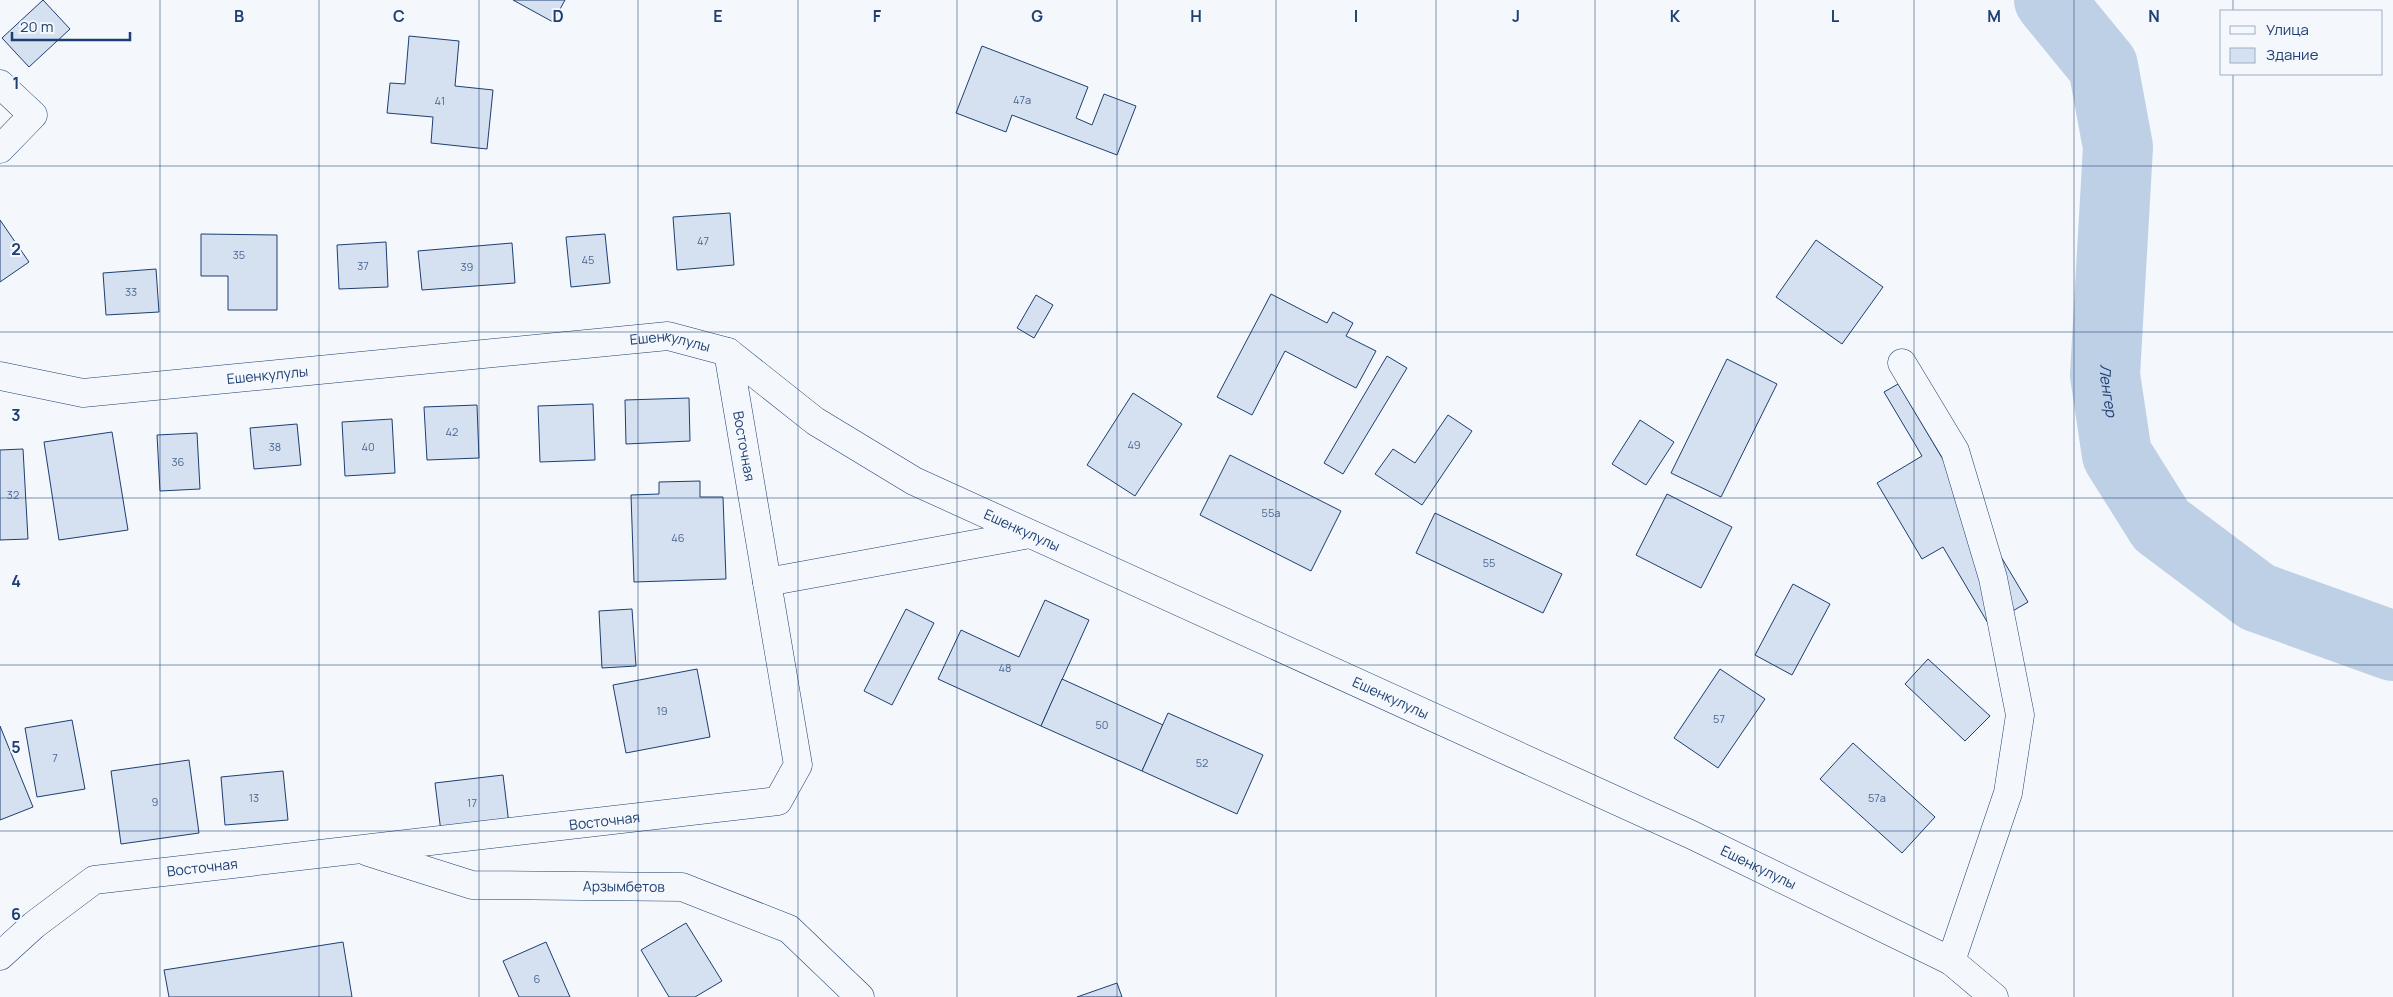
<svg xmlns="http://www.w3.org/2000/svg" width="2393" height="997" font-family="Manrope,sans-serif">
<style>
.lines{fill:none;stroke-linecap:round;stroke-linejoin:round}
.river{stroke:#bed0e5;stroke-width:70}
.building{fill:#d5e0f0;stroke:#1d3f73}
.minor-casing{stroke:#1d3f73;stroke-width:29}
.minor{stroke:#f4f7fb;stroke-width:28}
.grid{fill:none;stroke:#1d3f73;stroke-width:1;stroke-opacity:0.55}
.labels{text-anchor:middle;stroke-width:4;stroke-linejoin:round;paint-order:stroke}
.number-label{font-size:11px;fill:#4b6792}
.street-label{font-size:14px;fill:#1d3f73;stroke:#f4f7fb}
.water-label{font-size:15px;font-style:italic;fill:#1d3f73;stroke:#f4f7fb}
.grid-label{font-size:16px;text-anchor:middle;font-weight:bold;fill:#1d3f73;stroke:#f4f7fb;stroke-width:4;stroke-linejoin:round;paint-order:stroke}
</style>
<rect width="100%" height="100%" fill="#f4f7fb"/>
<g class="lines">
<path class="river" id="s1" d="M2049,0L2103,66L2118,147L2105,375L2117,455L2161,525L2257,597L2393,646"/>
</g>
<g class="building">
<path d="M43,0L70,29L29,67L2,38Z"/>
<path d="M513,0H565L553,22Z"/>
<path d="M409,36L459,41L455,86L493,90L487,149L431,143L433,117L387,113L390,83L405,84Z"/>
<path d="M982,46L1088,87L1076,118L1092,125L1104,94L1136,106L1117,155L1012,115L1006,132L956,113Z"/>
<path d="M730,213L734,265L677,270L673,217Z"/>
<path d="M0,220L29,262L0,282Z"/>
<path d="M201,234L277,235V310H228V276H201Z"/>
<path d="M605,234L610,283L571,287L566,237Z"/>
<path d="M1816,240L1883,287L1842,344L1776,297Z"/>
<path d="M386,242L388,287L339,289L337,245Z"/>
<path d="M512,243L515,283L422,290L418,251Z"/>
<path d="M156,269L159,312L106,315L103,273Z"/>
<path d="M1271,294L1327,323L1333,312L1353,323L1346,336L1376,351L1356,388L1285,351L1252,415L1217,397Z"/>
<path d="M1036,295L1053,305L1034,338L1017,328Z"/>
<path d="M1387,356L1407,368L1343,474L1324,463Z"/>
<path d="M1727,359L1777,384L1721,497L1671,473Z"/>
<path d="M1898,384L2028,602L1989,625L1943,547L1922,559L1877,483L1922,456L1884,392Z"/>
<path d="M1133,393L1182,424L1135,496L1087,465Z"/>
<path d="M689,398L690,441L626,444L625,400Z"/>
<path d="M593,404L595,460L540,462L538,406Z"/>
<path d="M477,405L479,458L427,460L424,407Z"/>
<path d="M1448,415L1472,431L1422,505L1375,474L1393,449L1415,463Z"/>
<path d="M392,419L395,473L345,476L342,422Z"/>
<path d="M1640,420L1674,442L1646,485L1612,464Z"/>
<path d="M297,424L301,465L254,469L250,428Z"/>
<path d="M112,432L128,530L59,540L44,442Z"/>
<path d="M197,433L200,489L160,491L157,435Z"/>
<path d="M23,449L28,539L0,540V450Z"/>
<path d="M1230,455L1341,511L1311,571L1200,515Z"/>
<path d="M700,481V497H723L726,579L634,582L631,495L659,494V482Z"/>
<path d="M1667,494L1732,527L1701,588L1636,555Z"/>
<path d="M1435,513L1562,574L1543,613L1416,553Z"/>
<path d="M1793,584L1830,604L1792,675L1755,655Z"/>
<path d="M1045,600L1089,620L1041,726L938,679L961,630L1019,657Z"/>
<path d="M632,609L636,666L602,668L599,611Z"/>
<path d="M906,609L934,623L892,705L864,691Z"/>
<path d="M1928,659L1990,716L1965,741L1905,684Z"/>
<path d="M697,669L710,737L626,753L613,685Z"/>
<path d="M1720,669L1765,699L1718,768L1674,738Z"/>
<path d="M1062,679L1163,725L1142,771L1041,726Z"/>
<path d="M1168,713L1263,755L1237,814L1142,771Z"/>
<path d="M72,720L85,789L37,797L25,728Z"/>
<path d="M0,726L33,807L0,820Z"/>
<path d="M1853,743L1935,817L1902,853L1820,779Z"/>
<path d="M189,760L199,833L121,844L111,771Z"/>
<path d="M283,771L288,820L225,825L221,777Z"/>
<path d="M503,775L509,824L441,832L435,783Z"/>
<path d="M686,923L722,981L695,997H669L641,950Z"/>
<path d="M343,942L352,997H169L164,970Z"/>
<path d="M546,942L570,997H519L503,961Z"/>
<path d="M1117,983L1122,997H1077Z"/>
</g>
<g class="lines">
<g class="minor-casing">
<g id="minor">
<path d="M0,84L33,115L0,149"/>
<path d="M1902,363L1955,451L1993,578L2020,715L2008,793L1951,961"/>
<path id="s2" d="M0,376L83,393L668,336L728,352L815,421L914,481L1692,835L1951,961L1994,997"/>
<path d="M767,582L1030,534"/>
<path id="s3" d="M368,852L472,885L682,887L789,929L860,997"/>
<path id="s4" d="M0,956L34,925L94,880L778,801L798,765L728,352"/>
</g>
</g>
<use href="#minor" class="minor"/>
</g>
<path class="grid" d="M160,0V997M319,0V997M479,0V997M638,0V997M798,0V997M957,0V997M1117,0V997M1276,0V997M1436,0V997M1595,0V997M1755,0V997M1914,0V997M2074,0V997M2233,0V11M2233,74V997M0,166H2393M0,332H2393M0,498H2393M0,665H2393M0,831H2393"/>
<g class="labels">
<g class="number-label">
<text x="1022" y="104">47а</text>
<text x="440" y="105">41</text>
<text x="703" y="245">47</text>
<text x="239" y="259">35</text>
<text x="588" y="264">45</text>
<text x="363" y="270">37</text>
<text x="467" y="271">39</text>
<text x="131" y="296">33</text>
<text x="452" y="436">42</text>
<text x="1134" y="449">49</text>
<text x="275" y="451">38</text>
<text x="368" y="451">40</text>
<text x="178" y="466">36</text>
<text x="13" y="499">32</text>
<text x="1271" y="517">55а</text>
<text x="678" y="542">46</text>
<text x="1489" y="567">55</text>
<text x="1005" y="672">48</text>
<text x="662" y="715">19</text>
<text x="1719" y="723">57</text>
<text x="1102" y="729">50</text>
<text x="55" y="762">7</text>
<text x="1202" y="767">52</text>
<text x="254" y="802">13</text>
<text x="1877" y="802">57а</text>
<text x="155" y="806">9</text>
<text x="472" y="807">17</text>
<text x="537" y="983">6</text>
</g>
<g class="street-label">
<text dy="5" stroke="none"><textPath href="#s2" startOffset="675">Ешенкулулы</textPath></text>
<text dy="5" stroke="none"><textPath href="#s2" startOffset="270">Ешенкулулы</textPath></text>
<text transform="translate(744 446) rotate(80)" y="5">Восточная</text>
<text dy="5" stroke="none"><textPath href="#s2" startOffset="1080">Ешенкулулы</textPath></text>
<text dy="5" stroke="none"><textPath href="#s2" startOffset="1485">Ешенкулулы</textPath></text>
<text dy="5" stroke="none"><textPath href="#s4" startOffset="635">Восточная</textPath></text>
<text dy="5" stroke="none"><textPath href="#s4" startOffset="230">Восточная</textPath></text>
<text dy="5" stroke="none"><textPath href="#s2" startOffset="1890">Ешенкулулы</textPath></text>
<text dy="5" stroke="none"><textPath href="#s3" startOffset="261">Арзымбетов</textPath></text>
</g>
<g class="water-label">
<text dy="5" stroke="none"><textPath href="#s1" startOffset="412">Ленгер</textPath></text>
</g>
</g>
<g class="grid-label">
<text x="239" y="22">B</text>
<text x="399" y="22">C</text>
<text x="558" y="22">D</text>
<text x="718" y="22">E</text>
<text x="877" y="22">F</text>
<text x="1037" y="22">G</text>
<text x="1196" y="22">H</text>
<text x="1356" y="22">I</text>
<text x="1516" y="22">J</text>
<text x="1675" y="22">K</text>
<text x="1835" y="22">L</text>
<text x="1994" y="22">M</text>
<text x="2154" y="22">N</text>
<text x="16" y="89">1</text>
<text x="16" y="255">2</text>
<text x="16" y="421">3</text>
<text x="16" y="587">4</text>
<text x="16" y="753">5</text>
<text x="16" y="920">6</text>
</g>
<rect x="2220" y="10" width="162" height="65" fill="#f4f7fb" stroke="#9eadc5"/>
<rect x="2230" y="26" width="25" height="8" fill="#f4f7fb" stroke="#9eadc5"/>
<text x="2266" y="35" font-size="15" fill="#1d3f73">Улица</text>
<rect x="2230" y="48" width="25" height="15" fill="#d5e0f0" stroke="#9eadc5"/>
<text x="2266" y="60" font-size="15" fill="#1d3f73">Здание</text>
<path d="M12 32v8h118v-8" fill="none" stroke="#1d3f73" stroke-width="2.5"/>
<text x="20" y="32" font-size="15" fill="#1d3f73" stroke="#f4f7fb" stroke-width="4" paint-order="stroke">20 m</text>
</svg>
